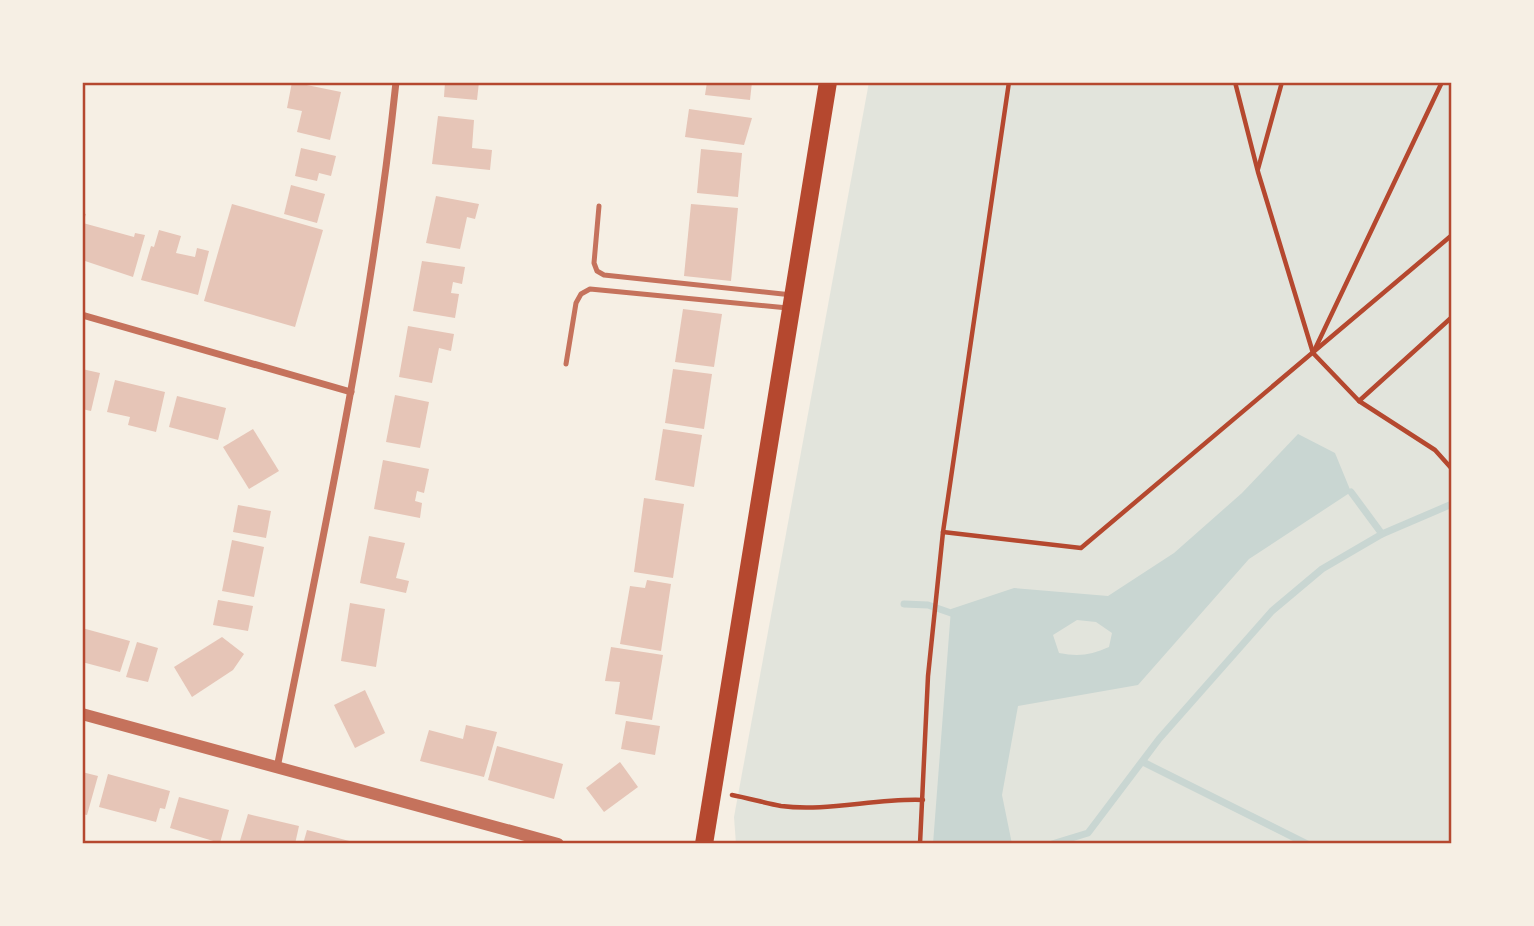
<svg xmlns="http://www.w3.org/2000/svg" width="1534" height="926" font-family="'Archivo Narrow',sans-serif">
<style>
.green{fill:#e2e4dc}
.water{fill:#c9d6d2;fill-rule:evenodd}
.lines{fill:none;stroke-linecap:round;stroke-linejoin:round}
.stream{stroke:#c9d6d2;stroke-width:7}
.building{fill:#e6c5b7}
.path{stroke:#b5482f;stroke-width:4.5}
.service{stroke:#c5725c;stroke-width:5}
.minor{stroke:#c5725c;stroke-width:7}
.tertiary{stroke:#c5725c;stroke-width:12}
.trunk{stroke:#b5482f;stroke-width:18}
.neatline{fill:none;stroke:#b5482f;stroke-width:2.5}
</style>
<rect width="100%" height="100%" fill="#f6efe4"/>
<path class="green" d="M869,82H1452V844H736L734,817Z"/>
<path class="water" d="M1298,434L1335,453L1351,492L1249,559L1138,685L1018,706L1002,795L1012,844H933L951,609L1014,588L1108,596L1174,553L1242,493ZM1077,620L1096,622L1112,633L1109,647C1091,655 1079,657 1059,653L1053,635Z"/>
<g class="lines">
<g class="stream">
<path d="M1351,492L1382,534L1452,504"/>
<path d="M904,604L928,605L951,613"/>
<path d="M1143,762L1307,844"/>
<path d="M1052,844L1088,833L1159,739L1272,611L1322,569L1382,534"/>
</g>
</g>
<g class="building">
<path d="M292,82L341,92L330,140L297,132L302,111L287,108Z"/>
<path d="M445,82H479L477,100L444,97Z"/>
<path d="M707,82H752L750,100L705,95Z"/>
<path d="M689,109L752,118L744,145L685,137Z"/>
<path d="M438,116L474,120L472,148L492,150L490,170L432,164Z"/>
<path d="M301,148L336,156L331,176L319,173L317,181L295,176Z"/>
<path d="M701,149L742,153L738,197L697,193Z"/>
<path d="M291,185L325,194L317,223L284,214Z"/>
<path d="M436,196L479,204L475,219L467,217L460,249L426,243Z"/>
<path d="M232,204L323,230L295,327L204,301Z"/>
<path d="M691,204L738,208L731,281L684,276Z"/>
<path d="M82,213L86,214L83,223L134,237L135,233L145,235L133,277L82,260Z"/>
<path d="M159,230L181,236L176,253L195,257L197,248L209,251L198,295L141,280L151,246L154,247Z"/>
<path d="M422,261L465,267L462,284L453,282L451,293L459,294L455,318L413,311Z"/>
<path d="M683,309L722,314L714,367L675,362Z"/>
<path d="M408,326L454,334L451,351L439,348L432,383L399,377Z"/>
<path d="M82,369L100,373L91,411L82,409Z"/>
<path d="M673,369L712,374L704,429L665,423Z"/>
<path d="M115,380L165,392L156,432L128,425L130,417L107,412Z"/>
<path d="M395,395L429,402L420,448L386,442Z"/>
<path d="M177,396L226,408L218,440L169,427Z"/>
<path d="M253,429L279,471L249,489L223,447Z"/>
<path d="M663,429L702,435L694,487L655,480Z"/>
<path d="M383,460L429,469L424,493L417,491L415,501L422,503L420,518L374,509Z"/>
<path d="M644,498L684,504L673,578L634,572Z"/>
<path d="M238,505L271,511L266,538L233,532Z"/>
<path d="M369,536L405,543L396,578L409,581L406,593L360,583Z"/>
<path d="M232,540L264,547L254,597L222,591Z"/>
<path d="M647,580L671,584L661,651L620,644L630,586L645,588Z"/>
<path d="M218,600L253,606L248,631L213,625Z"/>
<path d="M350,603L385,609L376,667L341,661Z"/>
<path d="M82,628L130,641L120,672L82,662Z"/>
<path d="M222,637L244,654L233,670L192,697L174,667Z"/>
<path d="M137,642L158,648L148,682L126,677Z"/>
<path d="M611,647L663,655L652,720L615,714L620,682L605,681Z"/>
<path d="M365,690L385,733L355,748L334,705Z"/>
<path d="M626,721L660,726L655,755L621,749Z"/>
<path d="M466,725L497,732L484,777L420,761L429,730L463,739Z"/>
<path d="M497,746L563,764L554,799L488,780Z"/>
<path d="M620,762L638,787L604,812L586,788Z"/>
<path d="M82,772L98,776L87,815L82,814Z"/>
<path d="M108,774L170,791L165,809L160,808L156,822L99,807Z"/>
<path d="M179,797L229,810L220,843L170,828Z"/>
<path d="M248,814L299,826L295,844H239Z"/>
<path d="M307,830L357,843V844H303Z"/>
</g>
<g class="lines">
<g class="path">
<path d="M1235,82L1258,172L1313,353L1359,401L1435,450L1452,469"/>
<path d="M1258,169L1282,82"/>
<path d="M1315,349L1442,82"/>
<path d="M1359,401L1452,317"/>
<path d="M943,532L1081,548L1452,235"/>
<path d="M732,795C748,798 765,803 781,806C827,812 876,798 923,800"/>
<path d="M920,844L928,676L943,532L1009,82"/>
</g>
<g class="service">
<path d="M599,206L594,263L597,271L604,275L792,295"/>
<path d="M566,364L576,303L581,294L590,289L788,308"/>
</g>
<g class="minor">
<path d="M82,315L351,392"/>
<path d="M277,768C322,540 372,313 396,82"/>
</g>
<path class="tertiary" d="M82,714L558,844"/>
<path class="trunk" d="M704,844L828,82"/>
</g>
<rect width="1534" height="926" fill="none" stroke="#f6efe4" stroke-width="168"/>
<rect x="84" y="84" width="1366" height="758" class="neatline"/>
</svg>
